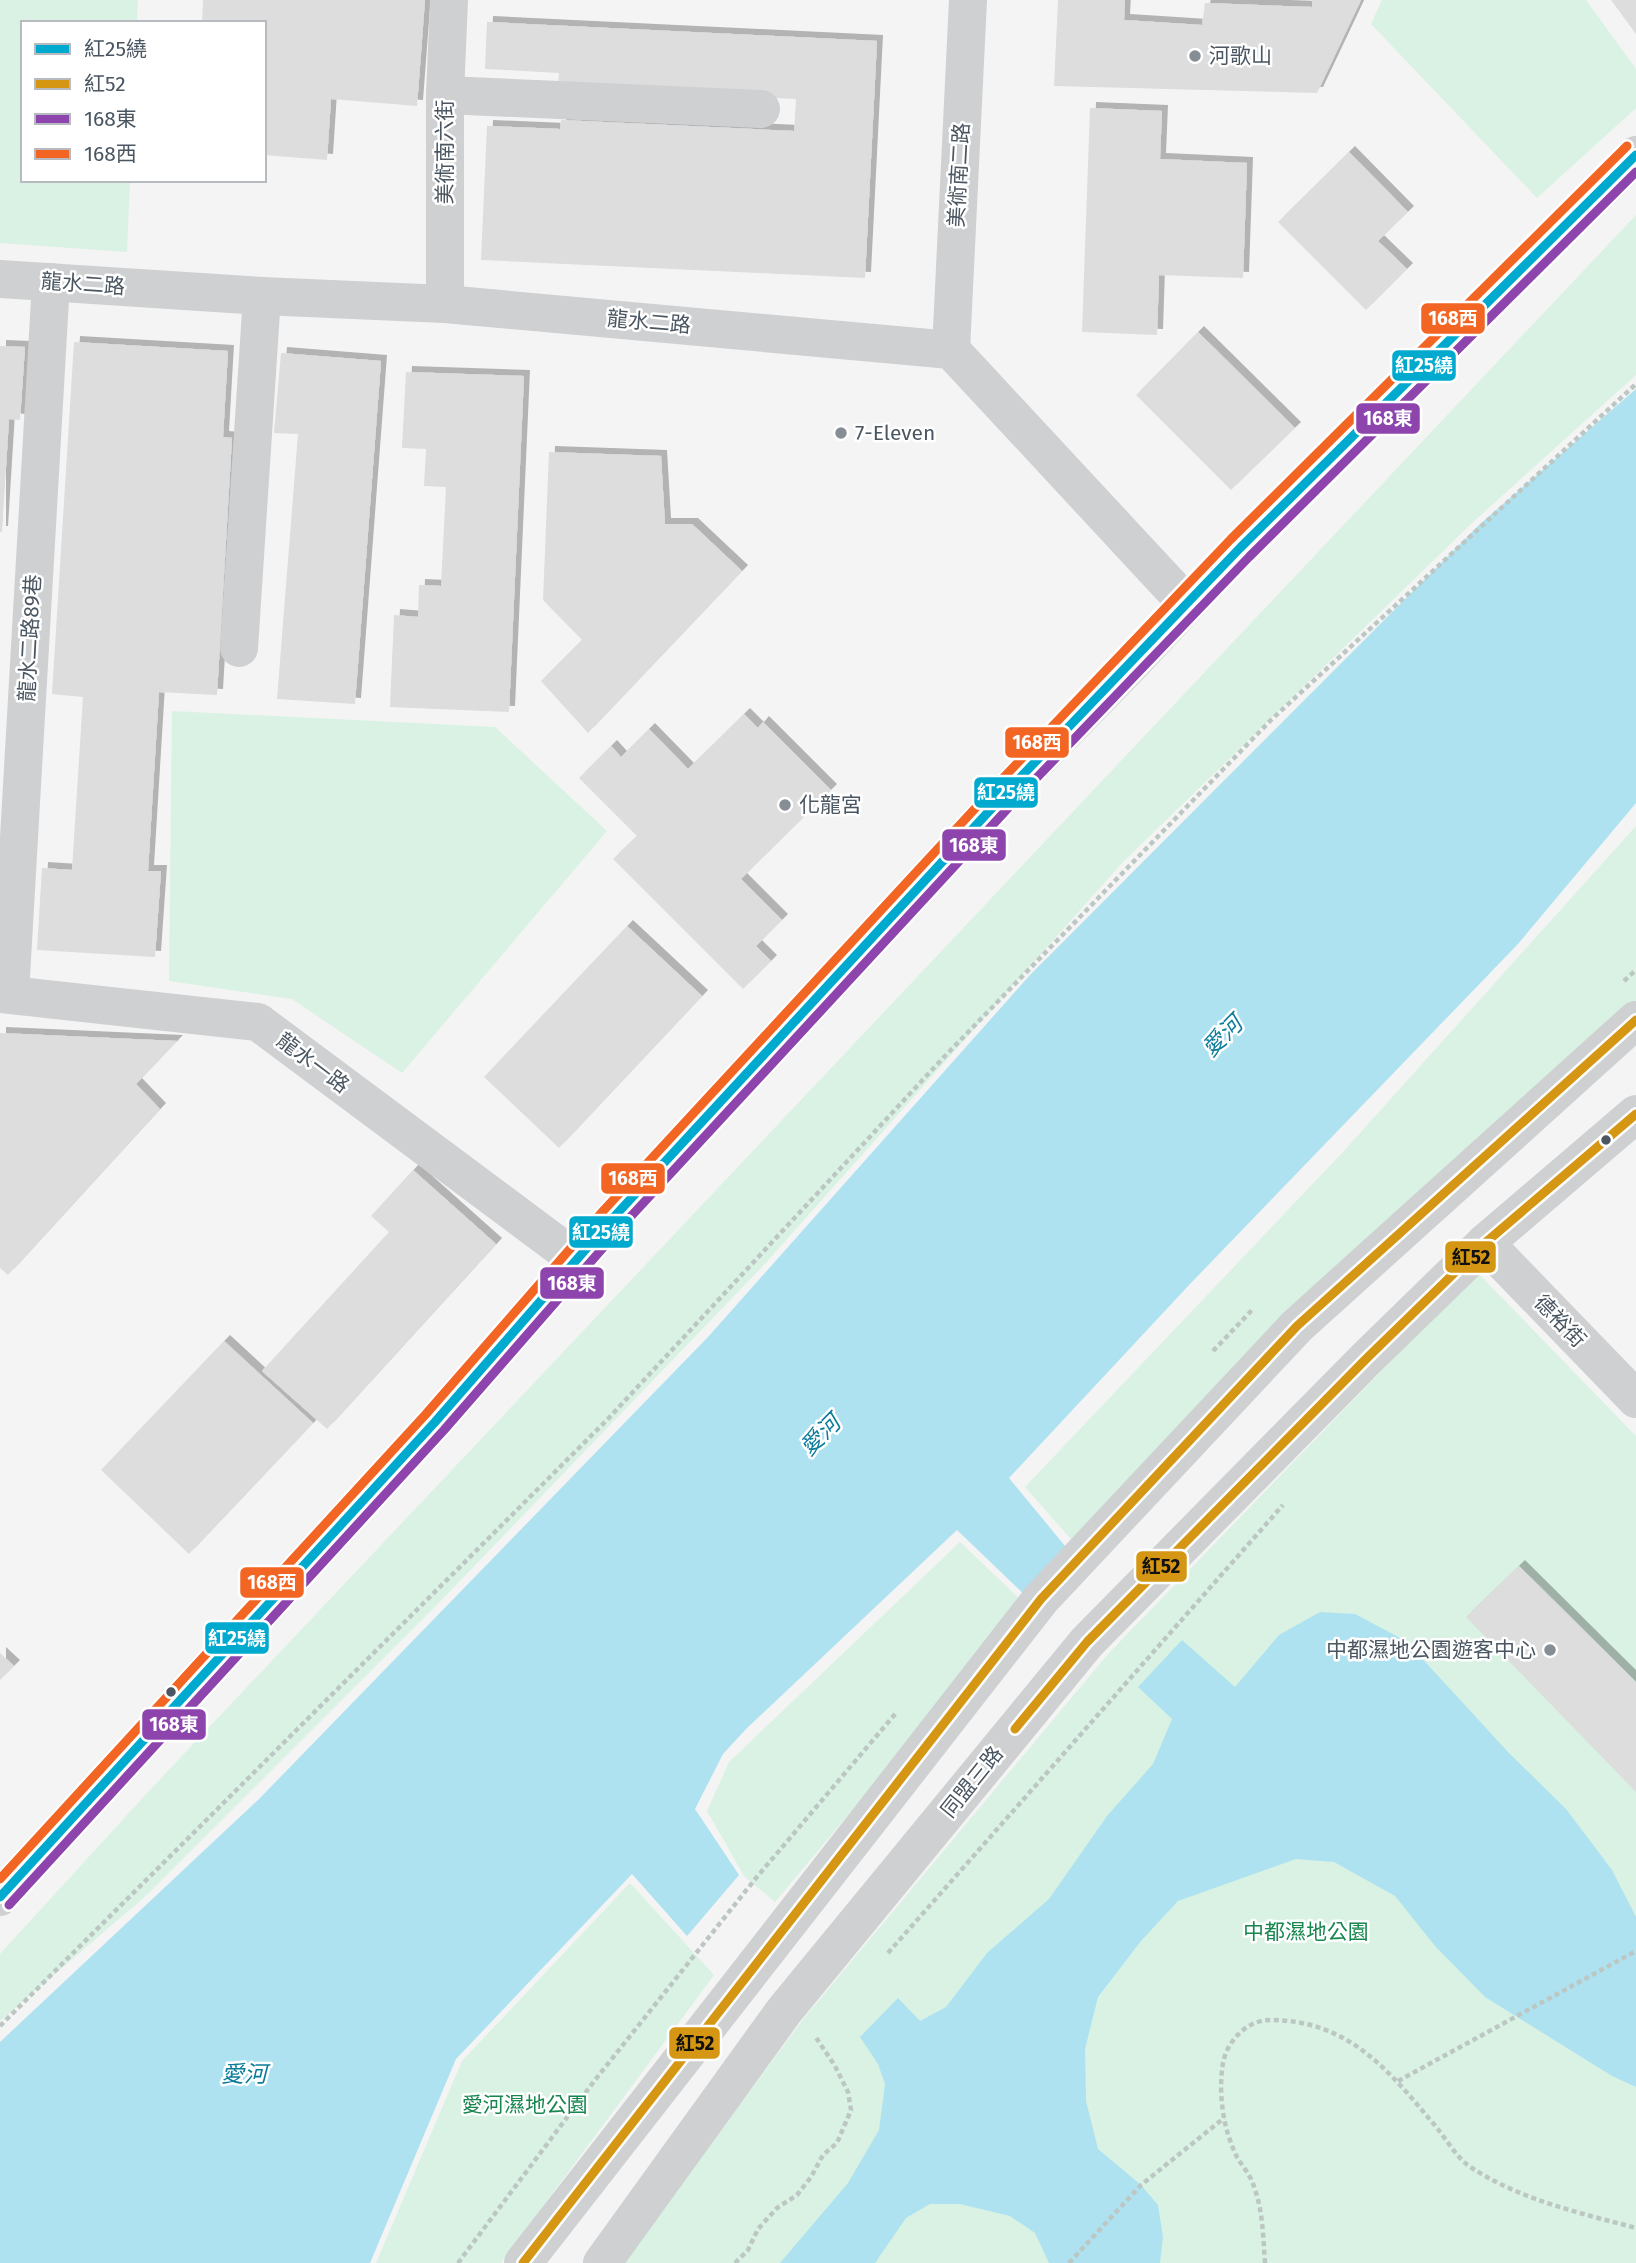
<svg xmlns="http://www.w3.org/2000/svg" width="1636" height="2263" font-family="'Fira Sans','Noto Sans TC',sans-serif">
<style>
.green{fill:#d9f2e3}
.water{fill:#aee2f0}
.building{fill:#ddddde;filter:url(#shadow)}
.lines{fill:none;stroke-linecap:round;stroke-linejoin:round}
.path{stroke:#bcc7c4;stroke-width:4.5;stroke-dasharray:5 3.5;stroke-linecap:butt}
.minor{stroke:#ced0d2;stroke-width:38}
.bus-1-casing{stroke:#fff;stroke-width:14}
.bus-2-casing{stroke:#fff;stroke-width:14}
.bus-3-casing{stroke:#fff;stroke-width:14}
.bus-4-casing{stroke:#fff;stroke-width:14}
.bus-1{stroke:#00a9ce;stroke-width:9}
.bus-2{stroke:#d49613;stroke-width:9}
.bus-3{stroke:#8e44ad;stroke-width:9}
.bus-4{stroke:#f26522;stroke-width:9}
.poi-dot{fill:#868d94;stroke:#fff;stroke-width:2.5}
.bus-dot{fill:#4a5661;stroke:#fff;stroke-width:2.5}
.labels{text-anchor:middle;stroke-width:5;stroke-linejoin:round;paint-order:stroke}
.poi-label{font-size:21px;fill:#4a5661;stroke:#fff;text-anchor:start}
.street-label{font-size:21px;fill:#4a5661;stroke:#fff}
.park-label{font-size:21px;fill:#17864f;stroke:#fff}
.water-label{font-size:23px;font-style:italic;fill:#0c7c9b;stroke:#fff}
.line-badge{stroke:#fff;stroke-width:2.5}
.badge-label{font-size:19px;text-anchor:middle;font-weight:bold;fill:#fff}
.pale-badge-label{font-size:19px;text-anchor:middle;font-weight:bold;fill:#111}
</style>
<defs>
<filter id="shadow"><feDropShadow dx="6" dy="-6" stdDeviation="0" flood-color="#0004"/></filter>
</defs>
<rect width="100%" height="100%" fill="#f4f4f4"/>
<g class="green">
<path d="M0,0H138L137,23H23V180H130L127,252L0,243Z"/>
<path d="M1382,0H1586L1636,69V108L1537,198L1371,24Z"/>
<path d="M1636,215V375L1472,523L1123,862L763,1266L432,1610L147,1895L0,2021V1954L149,1791Z"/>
<path d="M172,711L495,727L607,831L402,1073L292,999L169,981Z"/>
<path d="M1636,826V1007L1078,1547L1025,1487L1342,1153Z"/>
<path d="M1477,1272L1636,1436V2263H623L804,2018L1108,1654Z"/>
<path d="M960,1542L1025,1604L775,1902L744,1876L707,1811L729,1762Z"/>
<path d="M630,1883L714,1975L501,2263H376L462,2061Z"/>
</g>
<g class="water">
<path d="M1636,389V803L1518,944L1190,1284L1009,1478L1070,1552L1029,1599L957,1530L746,1729L723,1754L695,1809L739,1875L687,1936L632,1874L456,2059L370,2263H0V2042L260,1798L708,1337L1030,975L1480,524Z"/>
<path d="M1320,1612L1355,1614L1406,1641L1508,1752L1566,1809L1612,1870L1636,1917V2087L1612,2076L1485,1997L1435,1946L1395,1896L1334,1862L1296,1859L1178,1901L1141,1941L1098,1997L1085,2049L1086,2101L1098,2149L1141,2185L1158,2205L1163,2237L1160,2263H1049L1035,2233L1010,2216L960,2204H930L906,2218L875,2263H780L848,2183L879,2130L885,2084L878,2064L860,2037L898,1998L920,2021L946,2007L987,1953L1049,1899L1107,1816L1153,1764L1172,1719L1138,1687L1182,1640L1235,1687L1279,1635Z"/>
</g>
<g class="building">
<path d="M203,0H425L417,106L331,99L327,160L264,155V23H202Z"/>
<path d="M1058,0H1125L1124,20L1202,25L1205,3L1312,7V0H1361L1317,93L1054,86Z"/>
<path d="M1611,0H1636V34Z"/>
<path d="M487,22L877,41L865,278L481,260L487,126L560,129L561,120L794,131L796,99L558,87L559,73L485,69Z"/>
<path d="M1090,108L1162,111L1160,159L1247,163L1243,278L1159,275L1157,335L1082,332Z"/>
<path d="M1349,152L1408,212L1378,241L1407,269L1366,310L1278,222Z"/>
<path d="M1198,332L1295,428L1231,490L1136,395Z"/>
<path d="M74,342L228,351L223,437L232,438L217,695L159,692L148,871H161L155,957L37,950L42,868L72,870L83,697L52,694Z"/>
<path d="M0,346L25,347L20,420L9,419L2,532H0Z"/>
<path d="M281,353L381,361L355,704L277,699L298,434L274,433Z"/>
<path d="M406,372L524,376L509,712L390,707L394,615L418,617L419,585L441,586L446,487L424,486L426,449L402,448Z"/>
<path d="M549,452L661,456L665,524H692L742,571L588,733L541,681L582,640L543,600Z"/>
<path d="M744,714L758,728L763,722L831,790L741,879L782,920L756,946L771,961L743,989L613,859L637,836L579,778L611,746L621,757L649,729L688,769Z"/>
<path d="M627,926L702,996L559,1148L484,1077Z"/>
<path d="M0,1033L177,1041L136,1084L160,1109L8,1275L0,1268Z"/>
<path d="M413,1170L496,1244L327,1429L262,1371L389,1232L371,1216Z"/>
<path d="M224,1341L313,1423L189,1554L101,1470Z"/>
<path d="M1519,1566L1636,1682V1792L1466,1617Z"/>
<path d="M0,1653L14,1666L0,1680Z"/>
</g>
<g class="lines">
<g class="path">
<path d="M1624,981L1636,970"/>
<path d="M1213,1351L1253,1309"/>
<path d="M888,1953L1283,1505"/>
<path d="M0,2026L606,1421L944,1057L1271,720L1636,384"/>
<path d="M1398,2081L1636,1951"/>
<path d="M458,2263L595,2080L756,1878L896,1713"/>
<path d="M735,2263L748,2250L758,2229L777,2208L797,2195L811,2177L823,2155L837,2143L851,2110L848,2092L835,2066L815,2036"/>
<path d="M1069,2263L1141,2185L1224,2118"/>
<path d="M1265,2263C1263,2235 1263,2206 1251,2179C1247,2171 1241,2164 1237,2157C1223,2129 1218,2094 1223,2063C1227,2041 1247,2020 1270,2020C1350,2020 1390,2072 1437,2128C1447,2140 1458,2160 1472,2168C1521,2200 1580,2213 1636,2228"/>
</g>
<g class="minor">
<path d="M445,95L761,109"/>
<path d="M0,279L262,296L445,304L951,350L1187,604"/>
<path d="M445,304V95L449,0"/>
<path d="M951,350L968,0"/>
<path d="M239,648L262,296"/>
<path d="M0,994L258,1022L576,1259"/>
<path d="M10,994L51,282"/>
<path d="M1485,1243L1636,1399"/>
<path d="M0,1897L435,1422L613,1218L1015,783L1131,664L1240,548L1636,155"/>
<path d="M523,2263L1041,1599L1297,1326L1636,1020"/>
<path d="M602,2263L784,2011L1087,1642L1367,1358L1485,1243L1636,1114"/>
</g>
<g class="bus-1-casing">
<path id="bus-1" d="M0,1897L435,1422L613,1218L1015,783L1240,548L1636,155"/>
</g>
<g class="bus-2-casing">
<g id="bus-2">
<path d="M1015,1729L1087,1642L1367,1358L1485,1243L1636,1114"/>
<path d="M523,2263L1041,1599L1297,1326L1636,1020"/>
</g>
</g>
<g class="bus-3-casing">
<path id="bus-3" d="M9,1905L444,1430L622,1226L1024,791L1249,557L1636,172"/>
</g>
<g class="bus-4-casing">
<path id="bus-4" d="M0,1879L426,1414L604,1210L1006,775L1231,539L1627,146"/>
</g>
<use href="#bus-1" class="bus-1"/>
<use href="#bus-2" class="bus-2"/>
<use href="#bus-3" class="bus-3"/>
<use href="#bus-4" class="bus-4"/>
</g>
<g class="poi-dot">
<circle cx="1195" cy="56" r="7"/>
<circle cx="841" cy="433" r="7"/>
<circle cx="785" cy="805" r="7"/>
<circle cx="1550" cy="1650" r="7"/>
</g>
<g class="bus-dot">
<circle cx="1606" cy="1140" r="6"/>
<circle cx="171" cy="1692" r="6"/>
</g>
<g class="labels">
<g class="poi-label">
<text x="1209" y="63">河歌山</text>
<text x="855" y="440">7-Eleven</text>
<text x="799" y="812">化龍宮</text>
<text x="1536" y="1657" text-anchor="end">中都濕地公園遊客中心</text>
</g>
<g class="street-label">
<text transform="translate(445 152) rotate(-90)" y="7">美術南六街</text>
<text transform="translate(959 175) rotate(-87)" y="7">美術南二路</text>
<text transform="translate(83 284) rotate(4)" y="7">龍水二路</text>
<text transform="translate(649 322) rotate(5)" y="7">龍水二路</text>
<text transform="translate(30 638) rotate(-87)" y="7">龍水二路89巷</text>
<text transform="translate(313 1063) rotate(37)" y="7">龍水一路</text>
<text transform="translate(1560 1321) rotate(46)" y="7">德裕街</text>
<text transform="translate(972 1782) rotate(-51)" y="7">同盟三路</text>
</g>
<g class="park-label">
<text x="1306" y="1939">中都濕地公園</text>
<text x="525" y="2112">愛河濕地公園</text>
</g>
<g class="water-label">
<text transform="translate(1222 1036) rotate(-45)" y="8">愛河</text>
<text transform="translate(820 1435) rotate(-45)" y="8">愛河</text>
<text x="244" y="2082">愛河</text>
</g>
</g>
<g class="line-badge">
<rect x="1420" y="302" width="66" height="33" rx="7" fill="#f26522"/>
<rect x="1391" y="349" width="66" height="33" rx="7" fill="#00a9ce"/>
<rect x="1355" y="402" width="66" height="33" rx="7" fill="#8e44ad"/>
<rect x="1004" y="726" width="66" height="33" rx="7" fill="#f26522"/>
<rect x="973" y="776" width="66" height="33" rx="7" fill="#00a9ce"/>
<rect x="941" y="828" width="66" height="34" rx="7" fill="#8e44ad"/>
<rect x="600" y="1162" width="66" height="33" rx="7" fill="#f26522"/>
<rect x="568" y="1215" width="66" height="34" rx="7" fill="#00a9ce"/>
<rect x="1444" y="1240" width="53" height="34" rx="7" fill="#d49613"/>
<rect x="539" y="1266" width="66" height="34" rx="7" fill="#8e44ad"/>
<rect x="1135" y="1550" width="53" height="33" rx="7" fill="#d49613"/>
<rect x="239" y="1566" width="66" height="33" rx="7" fill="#f26522"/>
<rect x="204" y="1621" width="66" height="34" rx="7" fill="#00a9ce"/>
<rect x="141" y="1708" width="66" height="33" rx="7" fill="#8e44ad"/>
<rect x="668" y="2026" width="53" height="34" rx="7" fill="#d49613"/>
</g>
<g class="badge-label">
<text x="1453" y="325">168西</text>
<text x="1424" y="372">紅25繞</text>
<text x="1388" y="425">168東</text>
<text x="1037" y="749">168西</text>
<text x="1006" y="799">紅25繞</text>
<text x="974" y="852">168東</text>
<text x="633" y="1185">168西</text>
<text x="601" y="1239">紅25繞</text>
<text x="572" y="1290">168東</text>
<text x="272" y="1589">168西</text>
<text x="237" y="1645">紅25繞</text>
<text x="174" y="1731">168東</text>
</g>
<g class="pale-badge-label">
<text x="1471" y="1264">紅52</text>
<text x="1161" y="1573">紅52</text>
<text x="695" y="2050">紅52</text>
</g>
<rect x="21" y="21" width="245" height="161" fill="#ffffff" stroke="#b7bbc0" stroke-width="2"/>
<rect x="35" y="44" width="35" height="10" fill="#00a9ce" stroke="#b7bbc0" stroke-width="2"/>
<text x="84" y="56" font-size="21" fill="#4a5661">紅25繞</text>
<rect x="35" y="79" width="35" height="10" fill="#d49613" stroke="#b7bbc0" stroke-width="2"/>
<text x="84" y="91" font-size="21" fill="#4a5661">紅52</text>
<rect x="35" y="114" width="35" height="10" fill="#8e44ad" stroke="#b7bbc0" stroke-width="2"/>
<text x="84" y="126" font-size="21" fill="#4a5661">168東</text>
<rect x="35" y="149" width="35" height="10" fill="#f26522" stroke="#b7bbc0" stroke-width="2"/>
<text x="84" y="161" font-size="21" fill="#4a5661">168西</text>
</svg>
